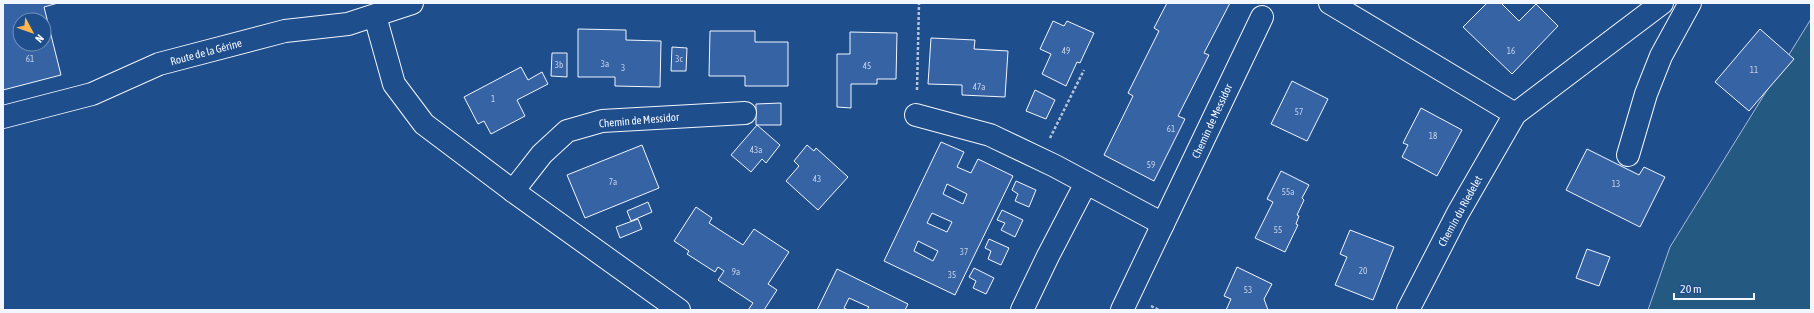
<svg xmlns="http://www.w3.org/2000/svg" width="1814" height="313" font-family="'Asap Condensed',sans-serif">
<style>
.green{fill:#245a82;stroke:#a8bbd7}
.building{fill:#3563a3;stroke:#f2f6ff;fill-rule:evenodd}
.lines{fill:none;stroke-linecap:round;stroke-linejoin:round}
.street-casing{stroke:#f2f6ff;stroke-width:24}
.path{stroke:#b3c4dc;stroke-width:2.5;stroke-dasharray:3 2;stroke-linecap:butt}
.street{stroke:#1f4e8c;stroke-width:22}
.labels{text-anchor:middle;stroke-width:3;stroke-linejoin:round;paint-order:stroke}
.number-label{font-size:9px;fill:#c3d1e8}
.street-label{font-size:11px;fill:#f2f6ff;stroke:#1f4e8c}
</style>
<rect width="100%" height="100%" fill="#1f4e8c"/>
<path class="green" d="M1811,19V310H1648L1670,247Z"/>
<g class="building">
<path d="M3,3H58L44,7L61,75L3,90ZM20,20H44V44H20Z"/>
<path d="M1167,3H1230L1204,53L1209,55L1178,116L1185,119L1154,181L1104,155L1133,96L1128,93L1159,31L1154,28Z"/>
<path d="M1487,3H1501L1519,21L1536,4L1558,26L1512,74L1463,27Z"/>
<path d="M1053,21L1064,26L1067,21L1094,33L1080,63L1077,62L1066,86L1042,74L1051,54L1040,49Z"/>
<path d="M578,29L626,30V40L661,41L660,87L615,86V77H578Z"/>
<path d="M1760,29L1794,59L1749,111L1715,82Z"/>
<path d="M710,31H755V42H788V86H745V76H709Z"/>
<path d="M850,32L897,33L896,79H877V84H851V108L837,107V54H850Z"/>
<path d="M931,38L975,40L974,49L1008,51L1005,97L962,95V85L928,84Z"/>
<path d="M672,47L687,48L686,71H671Z"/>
<path d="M552,53H567V77L551,76Z"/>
<path d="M521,67L528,80L542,72L548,84L517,100L525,116L491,134L484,121L478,124L464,97Z"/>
<path d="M1292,81L1328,99L1307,141L1271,124Z"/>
<path d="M1035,90L1055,100L1046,119L1026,111Z"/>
<path d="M781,103V125H756V104Z"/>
<path d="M1421,108L1462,130L1437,176L1402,157L1408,145L1403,143Z"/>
<path d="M757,125L780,145L766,163L762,159L751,172L731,155Z"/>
<path d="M941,142L964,152L957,167L971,173L978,159L1013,176L955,295L884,261ZM947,184L967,194L963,204L943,194ZM932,213L952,222L947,232L927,223ZM918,241L938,251L933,261L914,251Z"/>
<path d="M642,145L659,188L585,218L567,175Z"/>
<path d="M807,145L814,151L816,148L848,177L818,210L786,181L799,166L794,161Z"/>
<path d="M1587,149L1639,175L1644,167L1665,177L1640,227L1566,190Z"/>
<path d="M1281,171L1309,185L1302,198L1304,200L1297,215L1299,216L1296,224L1298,225L1285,252L1255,238L1273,202L1267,199Z"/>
<path d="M1016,181L1036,190L1029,207L1015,201L1018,194L1012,190Z"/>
<path d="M648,202L652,212L631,221L627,211Z"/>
<path d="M696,207L712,218L709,223L743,245L754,229L789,252L768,284L777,290L764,310H748L753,303L718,280L724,271L718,267L715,272L687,254L689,251L674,241Z"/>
<path d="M1002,210L1023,220L1015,237L1001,230L1005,223L997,220Z"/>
<path d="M638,219L642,229L620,238L616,227Z"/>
<path d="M1350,230L1394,247L1373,300L1335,285L1347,257L1340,254Z"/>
<path d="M989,239L1009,248L1001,265L988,259L991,251L985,248Z"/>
<path d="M1587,249L1610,257L1599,286L1576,278Z"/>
<path d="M1237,267L1272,284L1264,299L1268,310H1226L1231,299L1224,296Z"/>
<path d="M974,268L994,278L986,294L973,288L976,281L969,277Z"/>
<path d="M837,269L908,304L905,310H867L869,307L849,298L844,308L848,310H817Z"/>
</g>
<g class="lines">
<g class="street-casing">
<g id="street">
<path d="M1330,3L1515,114"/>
<path d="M375,16L394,84L424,124L513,191L679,310"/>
<path d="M916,115L990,135L1055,166L1163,224L1262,17"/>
<path d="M3,117L92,94L159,64L285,31L348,24L412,3"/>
<path d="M1628,155L1646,94L1661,56L1690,3"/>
<path d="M513,191L542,154L567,131L602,121L745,113"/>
<path d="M1022,310L1048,256L1086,183"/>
<path d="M1122,310L1163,224"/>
<path d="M1408,310L1458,213L1515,114L1662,3"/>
</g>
</g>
<g class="path">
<path d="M917,90L919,3"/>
<path d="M1050,138L1084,70"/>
<path d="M1151,306L1159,310"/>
</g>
<use href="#street" class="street"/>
</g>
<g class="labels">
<g class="number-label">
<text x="1066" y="54">49</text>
<text x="1511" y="54">16</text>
<text x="30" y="62">61</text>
<text x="679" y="62">3c</text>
<text x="605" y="67">3a</text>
<text x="559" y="68">3b</text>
<text x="867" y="69">45</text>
<text x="623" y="71">3</text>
<text x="1754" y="73">11</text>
<text x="979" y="90">47a</text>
<text x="493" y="102">1</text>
<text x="1299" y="115">57</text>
<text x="1171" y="132">61</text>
<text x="1433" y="139">18</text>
<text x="756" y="153">43a</text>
<text x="1151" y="168">59</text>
<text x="817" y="182">43</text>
<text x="613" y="185">7a</text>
<text x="1616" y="187">13</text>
<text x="1288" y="195">55a</text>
<text x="1278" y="233">55</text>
<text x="964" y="255">37</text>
<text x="1363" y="274">20</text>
<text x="736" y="275">9a</text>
<text x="952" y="278">35</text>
<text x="1248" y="293">53</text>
</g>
<g class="street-label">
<text transform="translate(206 52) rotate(-15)" y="4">Route de la Gérine</text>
<text transform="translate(639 120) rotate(-5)" y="4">Chemin de Messidor</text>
<text transform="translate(1212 121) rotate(-65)" y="4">Chemin de Messidor</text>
<text transform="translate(1460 211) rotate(-61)" y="4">Chemin du Riedelet</text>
</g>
</g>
<rect width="1814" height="313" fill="none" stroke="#f2f6ff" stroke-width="8"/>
<g transform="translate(32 32) rotate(131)"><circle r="19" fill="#1f4e8c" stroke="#7391ba"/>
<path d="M0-3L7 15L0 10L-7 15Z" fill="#ffb74d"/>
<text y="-6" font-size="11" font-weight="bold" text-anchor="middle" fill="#f2f6ff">N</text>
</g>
<path d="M1674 293v6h80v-6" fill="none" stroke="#f2f6ff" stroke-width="2"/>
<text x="1680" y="293" font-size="12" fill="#f2f6ff" stroke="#1f4e8c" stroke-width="3" paint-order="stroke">20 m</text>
</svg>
